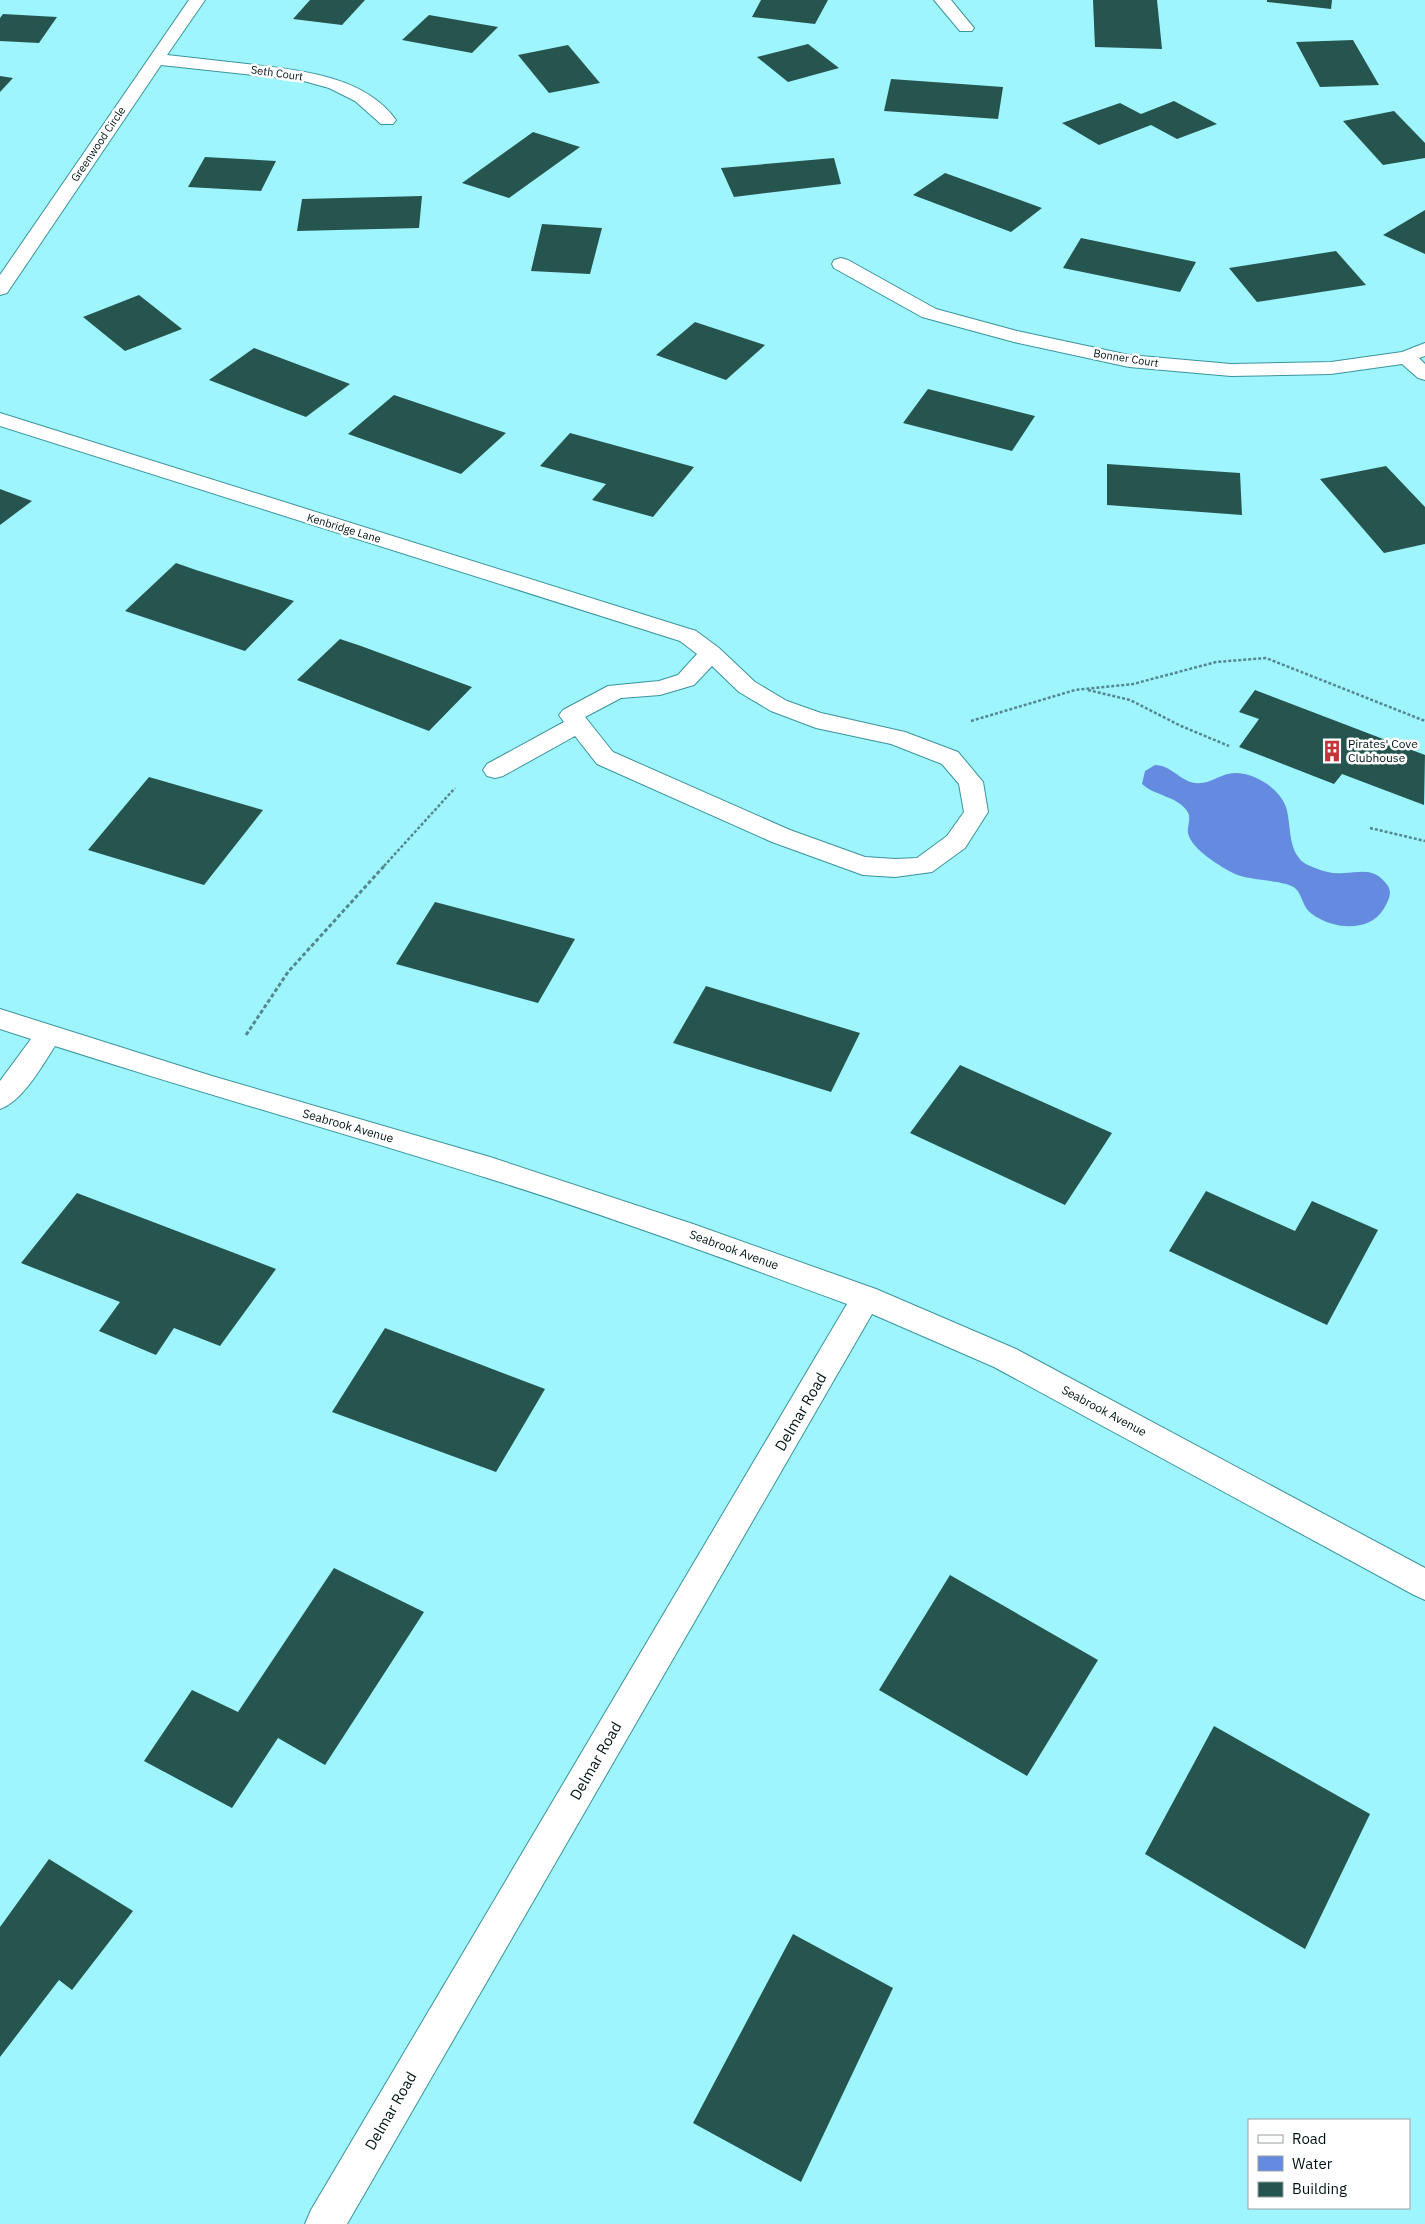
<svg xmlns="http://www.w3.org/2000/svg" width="1425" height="2224" font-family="'IBM Plex Sans',sans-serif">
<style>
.water{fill:#648bdf}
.building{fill:#26554f}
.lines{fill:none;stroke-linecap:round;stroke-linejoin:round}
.service-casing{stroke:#3b939c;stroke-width:2}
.minor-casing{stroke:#3b939c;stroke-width:2}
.path-far1{stroke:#53888e;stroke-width:2.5;stroke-dasharray:3 2;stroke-linecap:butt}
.path{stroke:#53888e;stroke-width:3;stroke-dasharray:4 2.5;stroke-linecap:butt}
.service{fill:#fff;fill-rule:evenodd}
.minor{fill:#fff;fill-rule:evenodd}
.labels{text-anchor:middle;stroke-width:5;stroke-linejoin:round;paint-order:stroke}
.far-street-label{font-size:11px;fill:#001214;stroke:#fff}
.poi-label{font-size:12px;fill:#001214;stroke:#fff;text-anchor:start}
.street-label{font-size:12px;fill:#001214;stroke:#fff}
.near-street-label{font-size:15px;fill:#001214;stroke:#fff}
</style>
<rect width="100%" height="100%" fill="#9ff5fe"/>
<path class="water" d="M1155,765C1171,765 1180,781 1195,783C1210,785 1221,773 1235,773C1255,773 1279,788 1286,807C1291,823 1288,844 1299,858C1302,863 1310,866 1315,868C1325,872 1333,874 1344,873C1362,872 1375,867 1388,886C1393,894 1387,903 1383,910C1368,933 1332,929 1312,914C1302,907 1303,896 1296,889C1288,880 1250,881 1235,874C1221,867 1191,849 1188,833C1187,825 1192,818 1187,811C1177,796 1155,796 1142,784L1145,771Z"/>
<g class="building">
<path d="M310,0H365L342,25L293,19Z"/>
<path d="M761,0H828L815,24L752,17Z"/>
<path d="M1093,0H1157L1162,49L1095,47Z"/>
<path d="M1267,0H1332L1331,9L1267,2Z"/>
<path d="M3,14L57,17L39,43L0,41V18Z"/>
<path d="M429,15L498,27L472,53L402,40Z"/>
<path d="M1353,40L1379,85L1320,87L1296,42Z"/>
<path d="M808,44L839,68L788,82L757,57Z"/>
<path d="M568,45L600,83L549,93L518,55Z"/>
<path d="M0,76L13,78L0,92Z"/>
<path d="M891,79L1003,87L998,119L884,111Z"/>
<path d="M1174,101L1217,124L1177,139L1151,125L1099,145L1062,123L1120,103L1141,114Z"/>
<path d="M1394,111L1425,143V158L1383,165L1343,121Z"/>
<path d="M533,132L580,147L509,198L462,183Z"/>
<path d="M205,157L276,161L261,191L188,187Z"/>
<path d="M834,158L841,184L734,197L721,168Z"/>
<path d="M945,173L1042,208L1011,232L913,195Z"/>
<path d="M422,196L419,228L297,231L302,199Z"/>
<path d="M1425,210V254L1383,235Z"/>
<path d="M542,224L602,228L590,274L531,271Z"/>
<path d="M1081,238L1196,262L1180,292L1063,268Z"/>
<path d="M1336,251L1366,285L1257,302L1229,268Z"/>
<path d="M139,295L182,329L125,351L83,317Z"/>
<path d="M695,322L765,345L726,380L656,355Z"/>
<path d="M254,348L350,384L306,417L209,380Z"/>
<path d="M928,389L1035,416L1012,451L903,423Z"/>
<path d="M394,395L506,433L461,474L348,434Z"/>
<path d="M570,433L694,467L653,517L592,500L606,484L540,466Z"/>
<path d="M1107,464L1240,473L1242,515L1107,505Z"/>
<path d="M1386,466L1425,507V544L1384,553L1320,479Z"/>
<path d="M0,489L32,501L0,525Z"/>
<path d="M176,563L196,570L294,601L245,651L125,611Z"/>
<path d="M340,639L361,646L472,687L429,731L297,680Z"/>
<path d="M1255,690L1425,755L1424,805L1342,774L1334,784L1239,747L1259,719L1239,712Z"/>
<path d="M149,777L263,810L204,885L88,850Z"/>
<path d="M435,902L575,939L538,1003L396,964Z"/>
<path d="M706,986L860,1033L831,1092L673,1043Z"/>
<path d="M960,1065L1112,1133L1065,1205L910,1133Z"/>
<path d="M1206,1191L1295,1231L1312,1201L1378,1230L1327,1325L1169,1251Z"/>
<path d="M77,1193L276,1269L220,1346L174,1328L156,1355L99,1331L120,1302L21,1263Z"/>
<path d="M385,1328L545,1389L496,1472L332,1412Z"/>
<path d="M334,1568L424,1612L325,1765L278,1738L232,1808L144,1761L192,1690L238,1712Z"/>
<path d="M950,1575L1098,1660L1027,1776L879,1690Z"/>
<path d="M1214,1726L1370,1814L1305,1949L1145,1854Z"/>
<path d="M49,1859L133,1911L72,1990L59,1980L0,2057V1927Z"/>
<path d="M793,1934L893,1988L801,2182L693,2123Z"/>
</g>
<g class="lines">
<g class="service-casing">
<path id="service" d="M688,629L696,631L719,648L755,682L787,701L821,713L905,732L958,752L983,782L988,812L965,848L932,872L895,877L863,875L772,842L597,764L575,736L503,776L495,778L487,776L483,770L487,764L564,722L559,715L563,710L608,686L659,681L678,675L697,654L680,641L677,636L680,631ZM712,666L739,692L771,711L816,728L891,744L942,764L959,784L964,812L947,836L917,858L895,859L865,857L790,830L613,752L585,717L621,698L660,695L694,685Z"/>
</g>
<g class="minor-casing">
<g id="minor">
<path d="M189,0H205L167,55C194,58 220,61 247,64C297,70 364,75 396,120L393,124H381L355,101L329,88L300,80L161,65L7,293L0,295V275Z"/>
<path d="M934,0H951L974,28L972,31H960Z"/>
<path d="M841,258L848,260L936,309L1017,331L1129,355L1231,364L1331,362L1402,352L1425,343V356L1419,358L1425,364V380L1418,378L1402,364L1331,374L1231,376L1129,367L1014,342L922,317L834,268L832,264L834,260Z"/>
<path d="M0,413L696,631L699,636L696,641L688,643L680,641L0,426Z"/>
<path d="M0,1009L212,1076L490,1157L693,1224L876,1289L1016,1349L1425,1568V1600L1414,1595L994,1367L872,1314L347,2224H305L311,2210L847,1304C728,1260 609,1216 487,1178C344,1133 198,1092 55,1046C42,1066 22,1102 0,1109V1081L31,1039L0,1029Z"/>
</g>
</g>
<g class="path-far1">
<path d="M1088,690L1130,700L1181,726L1229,746"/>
<path d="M971,721L1075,690L1133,684L1216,662L1266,658L1425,721"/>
<path d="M1370,828L1425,841"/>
<path d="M384,866L455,788"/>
</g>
<path class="path" d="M246,1035L288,972L385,865"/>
<use href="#service" class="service"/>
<use href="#minor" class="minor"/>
</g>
<defs>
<g id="building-bare" transform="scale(1.725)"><path d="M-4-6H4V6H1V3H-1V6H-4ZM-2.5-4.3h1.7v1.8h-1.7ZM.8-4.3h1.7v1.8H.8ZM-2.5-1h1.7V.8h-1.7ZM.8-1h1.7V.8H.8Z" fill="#c33438" stroke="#fff" stroke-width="2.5" paint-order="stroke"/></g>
</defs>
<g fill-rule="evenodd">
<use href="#building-bare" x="1332" y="751"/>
</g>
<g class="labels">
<g class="far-street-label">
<text transform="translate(277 73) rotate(8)" y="4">Seth Court</text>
<text transform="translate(98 144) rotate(-56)" y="4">Greenwood Circle</text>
<text transform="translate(1126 358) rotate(9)" y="4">Bonner Court</text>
<text transform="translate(344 528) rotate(17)" y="4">Kenbridge Lane</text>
</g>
<g class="poi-label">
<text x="1348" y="748">Pirates' Cove<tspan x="1348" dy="14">Clubhouse</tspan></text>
</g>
<g class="street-label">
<text transform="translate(348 1126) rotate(16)" y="4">Seabrook Avenue</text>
<text transform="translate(734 1250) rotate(20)" y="4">Seabrook Avenue</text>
<text transform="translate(1104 1411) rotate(28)" y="4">Seabrook Avenue</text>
</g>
<g class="near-street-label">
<text transform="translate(801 1412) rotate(-60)" y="5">Delmar Road</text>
<text transform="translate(596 1761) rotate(-60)" y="5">Delmar Road</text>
<text transform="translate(391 2111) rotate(-60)" y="5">Delmar Road</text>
</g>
</g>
<rect x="1248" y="2119" width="162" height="90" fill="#ffffff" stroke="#99a0a1"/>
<rect x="1258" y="2135" width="25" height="8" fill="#ffffff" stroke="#99a0a1"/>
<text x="1292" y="2144" font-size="15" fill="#001214">Road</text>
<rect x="1258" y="2156" width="25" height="15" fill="#648bdf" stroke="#99a0a1"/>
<text x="1292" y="2169" font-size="15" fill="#001214">Water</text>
<rect x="1258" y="2182" width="25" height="15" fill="#26554f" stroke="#99a0a1"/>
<text x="1292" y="2194" font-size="15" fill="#001214">Building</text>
</svg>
